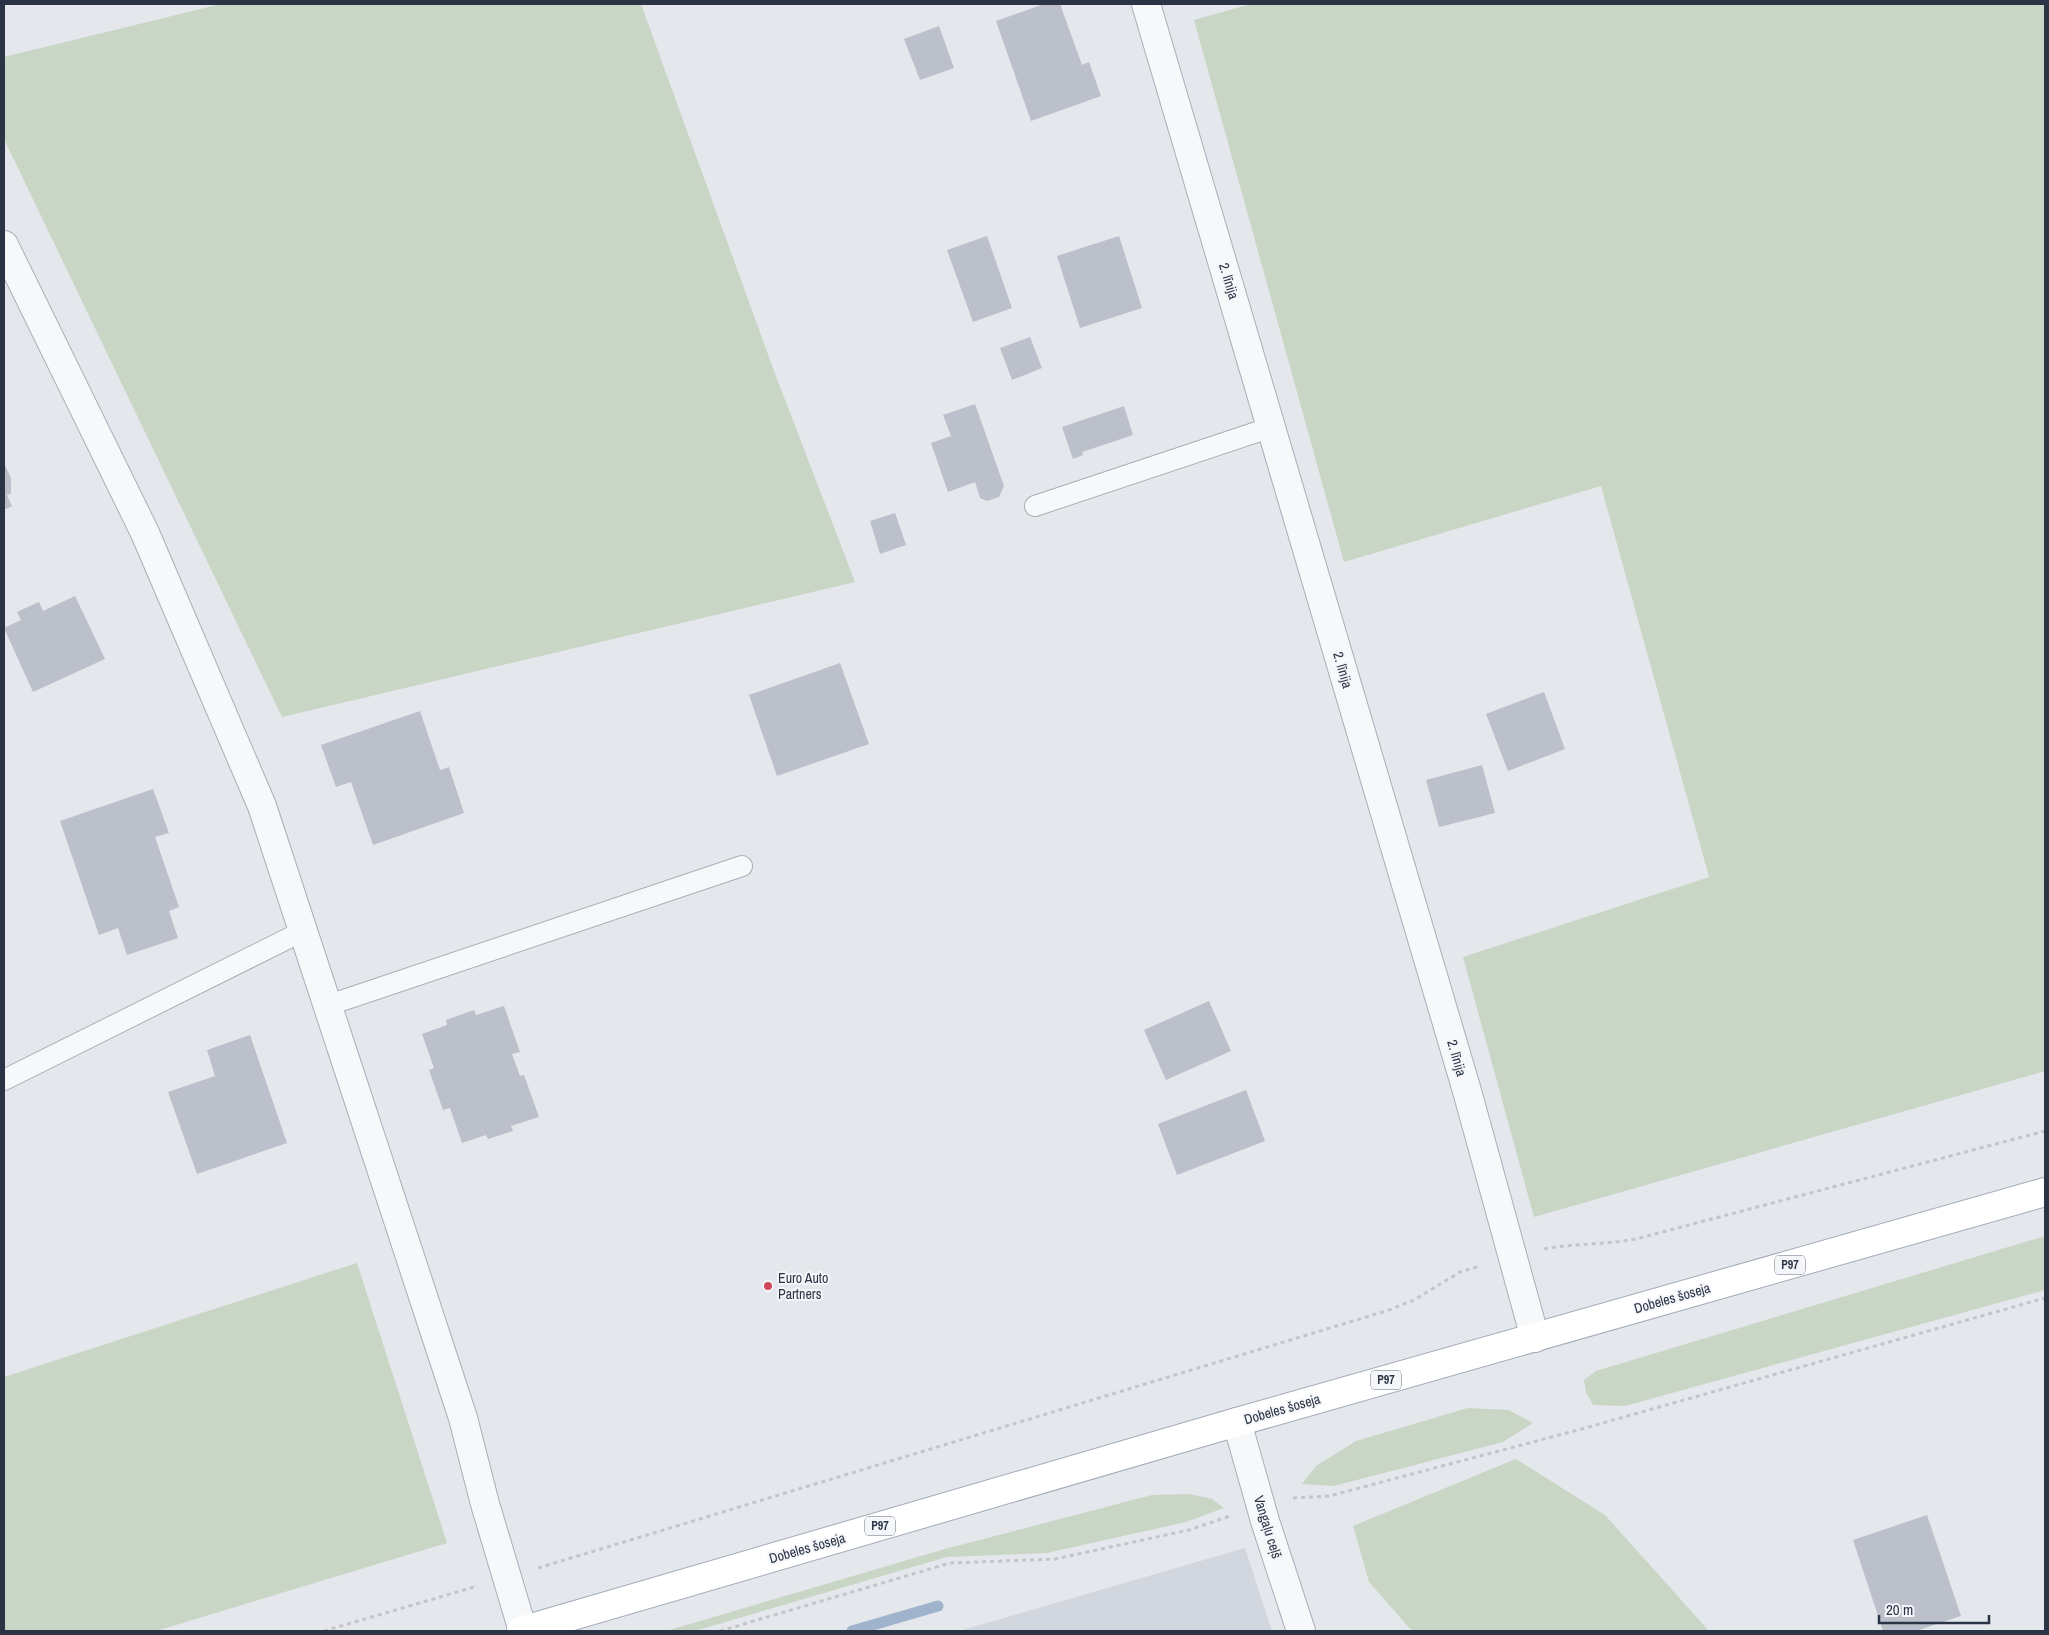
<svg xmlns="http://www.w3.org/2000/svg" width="2049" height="1635" font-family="'Archivo Narrow',sans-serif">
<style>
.built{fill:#d2d6de}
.green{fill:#c9d6c5}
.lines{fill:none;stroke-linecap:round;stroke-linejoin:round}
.stream{stroke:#9fb4cc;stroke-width:11}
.building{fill:#bbc0ca}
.service-casing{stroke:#a9aeb7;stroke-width:22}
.minor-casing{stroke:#a9aeb7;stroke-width:30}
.primary-casing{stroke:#a3abb8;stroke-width:30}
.path{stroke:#c2c5cb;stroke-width:3;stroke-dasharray:4 4;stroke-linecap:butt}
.service{stroke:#f7f8fa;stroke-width:20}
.minor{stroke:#f7f8fa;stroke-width:28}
.primary{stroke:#fff;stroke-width:28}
.poi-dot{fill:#d1495b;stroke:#f4f6f9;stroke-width:2}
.labels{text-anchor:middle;stroke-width:4;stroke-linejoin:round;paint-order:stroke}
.shield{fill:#f4f6f9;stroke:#676e7b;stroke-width:1}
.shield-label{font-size:12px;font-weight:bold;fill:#2b3445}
.street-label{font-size:14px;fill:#2b3445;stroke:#f4f6f9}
.poi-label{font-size:14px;fill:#2b3445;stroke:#f4f6f9;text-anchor:start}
</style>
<rect width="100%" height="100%" fill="#e4e7ec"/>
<path class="built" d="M1245,1548L1272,1631H959Z"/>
<g class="green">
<path d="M221,4H641L774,371L855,582L282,717L4,139V57Z"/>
<path d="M1251,4H2045V1071L1534,1217L1463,957L1709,877L1601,486L1344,562L1194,20Z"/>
<path d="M2045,1236V1290L1625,1406L1593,1405L1586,1392L1584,1380L1596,1371Z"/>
<path d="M357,1263L447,1543L156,1631H4V1377Z"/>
<path d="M1468,1408L1508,1410L1533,1423L1503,1442L1334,1486L1302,1484L1316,1466L1356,1441Z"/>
<path d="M1516,1459L1605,1515L1709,1631H1412L1369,1582L1353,1526Z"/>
<path d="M1190,1494L1212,1499L1224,1508L1186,1522L1047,1553L947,1557L695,1631H666L945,1549L1152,1495Z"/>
</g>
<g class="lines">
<path class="stream" d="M852,1631L938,1606"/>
</g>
<g class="building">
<path d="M1044,4H1060L1082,65L1089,62L1101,96L1031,121L996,21Z"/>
<path d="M939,26L954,68L920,80L904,39Z"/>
<path d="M987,236L1012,308L973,322L947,250Z"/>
<path d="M1119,236L1142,308L1080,328L1057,256Z"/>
<path d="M1030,337L1042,368L1012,380L1000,348Z"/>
<path d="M975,404L1004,486L999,497L987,501L980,498L975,482L948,492L931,443L951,436L943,415Z"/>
<path d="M1124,406L1133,435L1082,452L1083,455L1073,459L1062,427Z"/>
<path d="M4,463L11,478V494L7,495L12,506L4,510Z"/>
<path d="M895,513L906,545L880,554L870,521Z"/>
<path d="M75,596L105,659L33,692L4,628L21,620L17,612L39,602L43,611Z"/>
<path d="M840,663L869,744L777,776L749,695Z"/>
<path d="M1544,692L1565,749L1508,771L1486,714Z"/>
<path d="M420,711L440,770L449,767L464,813L373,845L351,782L336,787L321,745Z"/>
<path d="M1482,765L1495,813L1439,827L1426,780Z"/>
<path d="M153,789L169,833L155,837L179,907L169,911L178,938L127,955L118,928L99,935L60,821Z"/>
<path d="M1209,1001L1231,1051L1166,1080L1144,1030Z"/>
<path d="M504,1006L520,1052L512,1054L520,1076L524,1075L539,1117L511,1126L513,1131L488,1139L486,1135L462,1143L450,1108L443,1110L429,1070L434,1068L422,1034L447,1025L446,1020L474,1010L476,1015Z"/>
<path d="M250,1035L287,1143L197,1174L168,1092L215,1076L207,1050Z"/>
<path d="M1246,1090L1265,1141L1177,1175L1158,1124Z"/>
<path d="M1927,1515L1961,1616L1916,1631H1883L1853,1540Z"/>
</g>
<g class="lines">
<g class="service-casing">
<g id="service">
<path d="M1035,506L1272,427"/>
<path d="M326,1006L742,866"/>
<path d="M4,1080L303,931"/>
</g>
</g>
<g class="minor-casing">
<g id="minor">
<path d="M1146,4L1467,1091L1535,1338"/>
<path d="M4,245L145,533L262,806L463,1418L485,1504L523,1631"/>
<path d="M1237,1422L1265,1521L1301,1631"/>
</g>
</g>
<g class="primary-casing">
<path id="primary" d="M521,1631L1237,1422L2045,1192"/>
</g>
<g class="path">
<path d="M1544,1249C1574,1243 1605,1245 1636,1239L2045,1131"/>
<path d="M1293,1498L1329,1496L1578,1430L2045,1298"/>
<path d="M538,1568L1386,1311L1414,1300L1460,1272L1480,1266"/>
<path d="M324,1631L474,1587"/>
<path d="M720,1631L950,1563L1055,1559L1189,1530L1230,1516"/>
</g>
<use href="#service" class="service"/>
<use href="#minor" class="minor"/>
<use href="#primary" class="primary"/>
</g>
<circle class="poi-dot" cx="768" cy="1286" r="5"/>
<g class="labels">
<g class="shield">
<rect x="1775" y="1255.5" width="30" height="19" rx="4"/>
<rect x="1371" y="1370.5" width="30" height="19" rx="4"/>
<rect x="865" y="1516.5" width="30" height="19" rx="4"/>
</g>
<g class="shield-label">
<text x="1790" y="1269">P97</text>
<text x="1386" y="1384">P97</text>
<text x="880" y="1530">P97</text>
</g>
<g class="street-label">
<text transform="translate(1229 281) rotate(73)" y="5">2. līnija</text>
<text transform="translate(1343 670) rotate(74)" y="5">2. līnija</text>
<text transform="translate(1457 1058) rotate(74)" y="5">2. līnija</text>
<text transform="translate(1672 1298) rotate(-16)" y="5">Dobeles šoseja</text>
<text transform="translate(1282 1409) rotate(-16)" y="5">Dobeles šoseja</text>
<text transform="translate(1268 1527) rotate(73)" y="5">Vangaļu ceļš</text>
<text transform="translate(807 1548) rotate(-16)" y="5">Dobeles šoseja</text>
</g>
<g class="poi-label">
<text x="778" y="1283">Euro Auto<tspan x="778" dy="16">Partners</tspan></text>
</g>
</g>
<rect width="2049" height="1635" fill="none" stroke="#2b3445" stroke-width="10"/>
<path d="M1879 1615v8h110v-8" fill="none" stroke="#2b3445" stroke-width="2.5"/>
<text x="1886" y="1615" font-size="15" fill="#2b3445" stroke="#f4f6f9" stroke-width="4" paint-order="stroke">20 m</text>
</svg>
